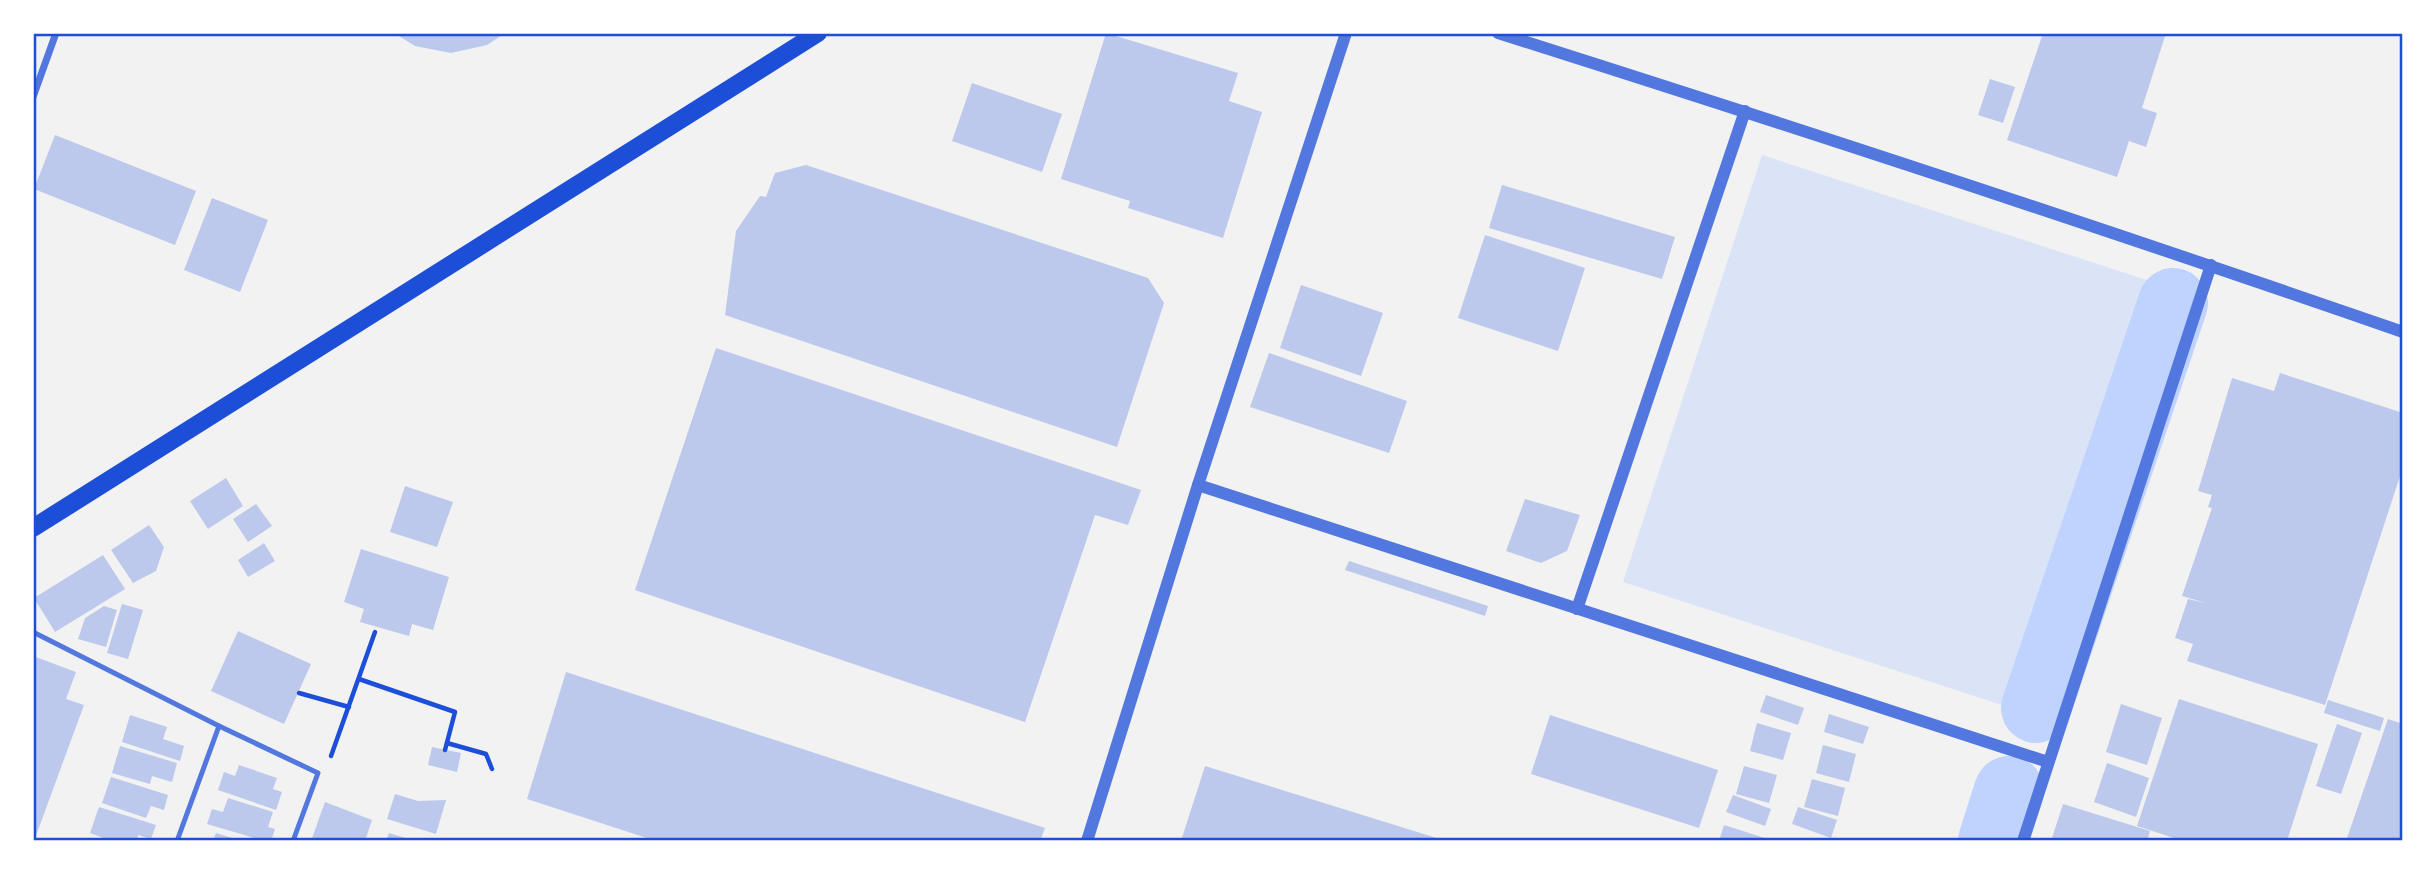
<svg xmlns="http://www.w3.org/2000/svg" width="2436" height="874" font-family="Quicksand,sans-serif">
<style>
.green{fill:#dbe4f7}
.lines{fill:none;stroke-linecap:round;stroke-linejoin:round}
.river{stroke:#bfd3fe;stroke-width:70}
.building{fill:#bdc9ec}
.path{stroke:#1d4ed8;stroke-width:4.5}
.service{stroke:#5277de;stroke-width:5}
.minor{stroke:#5277de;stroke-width:7}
.tertiary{stroke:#5277de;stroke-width:12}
.primary{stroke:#1d4ed8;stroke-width:18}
.neatline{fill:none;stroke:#1d4ed8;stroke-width:2.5}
</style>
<rect width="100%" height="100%" fill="#f2f2f2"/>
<path class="green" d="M1762,155L2150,281L2011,708L1623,582Z"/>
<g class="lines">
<g class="river">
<path d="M2036,708L2173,303"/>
<path d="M1993,841L2009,791"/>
</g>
</g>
<g class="building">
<path d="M394,33H505L487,45L451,53L415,46Z"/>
<path d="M1106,33L1238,73L1229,101L1262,112L1223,238L1128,208L1130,201L1061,179Z"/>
<path d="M2043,33H2166L2142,108L2157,113L2146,147L2129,141L2117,177L2007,140Z"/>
<path d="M1990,79L2015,87L2003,123L1978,115Z"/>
<path d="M972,83L1062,114L1042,172L952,141Z"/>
<path d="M55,135L196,191L175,245L34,189Z"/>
<path d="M806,165L1148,278L1164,303L1117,447L725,315L736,231L760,196L766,197L775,173Z"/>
<path d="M1502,185L1675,237L1662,279L1489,228Z"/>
<path d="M212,198L268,220L240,292L184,270Z"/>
<path d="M1485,235L1585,268L1558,351L1458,318Z"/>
<path d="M1301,285L1383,313L1361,376L1280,348Z"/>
<path d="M716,348L1141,490L1128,525L1095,515L1025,722L635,590Z"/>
<path d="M1269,353L1407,401L1389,453L1250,407Z"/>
<path d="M2280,373L2403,413V467L2325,705L2187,661L2193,644L2175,638L2188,599L2206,603L2182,596L2212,508L2208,507L2212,495L2198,491L2232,378L2274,391Z"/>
<path d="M226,478L243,506L208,529L190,501Z"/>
<path d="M405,486L453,502L437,547L390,532Z"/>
<path d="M1525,499L1580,515L1567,551L1541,563L1506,551Z"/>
<path d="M256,504L272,526L248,542L233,519Z"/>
<path d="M149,525L164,547L156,571L133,583L111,550Z"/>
<path d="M264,543L275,561L248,577L238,560Z"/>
<path d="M361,549L449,577L433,630L412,624L409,636L360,622L364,609L344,602Z"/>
<path d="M103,555L125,589L55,632L34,598Z"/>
<path d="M1349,561L1488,606L1485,616L1345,570Z"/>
<path d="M122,604L143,610L128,659L107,653Z"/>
<path d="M104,606L117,610L106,647L78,639L85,618Z"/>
<path d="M238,631L311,664L284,724L211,691Z"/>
<path d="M33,656L76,672L66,699L84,705L34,841Z"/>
<path d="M566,672L1045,828L1040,841H656L527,799Z"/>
<path d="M1766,695L1804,708L1798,725L1760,712Z"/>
<path d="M2179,699L2318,744L2287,841H2183L2137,826Z"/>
<path d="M2328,700L2384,718L2380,731L2324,713Z"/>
<path d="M2121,704L2162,718L2147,765L2106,752Z"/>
<path d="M1829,714L1869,727L1863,744L1824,732Z"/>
<path d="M130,715L167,727L163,739L184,746L180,761L122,742Z"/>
<path d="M1550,715L1718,770L1699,828L1531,774Z"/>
<path d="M2388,719L2403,724V841H2346Z"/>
<path d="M1757,723L1791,733L1783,760L1750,751Z"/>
<path d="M2337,724L2362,733L2341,794L2316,786Z"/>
<path d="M1823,745L1856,754L1849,782L1816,773Z"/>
<path d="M120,746L177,763L172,782L152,776L150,784L112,773Z"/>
<path d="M432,747L461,753L457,772L428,765Z"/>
<path d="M2107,763L2149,778L2136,817L2094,802Z"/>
<path d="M239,765L277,778L273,789L282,792L276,810L218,790L224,772L235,776Z"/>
<path d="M1205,766L1443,840L1442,841H1181Z"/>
<path d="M1744,766L1777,775L1769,803L1736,794Z"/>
<path d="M111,777L168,795L164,810L151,806L146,818L102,803Z"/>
<path d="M1812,779L1845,788L1838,816L1804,807Z"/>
<path d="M395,794L418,801L446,800L436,834L387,819Z"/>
<path d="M1733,795L1771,809L1765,826L1726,812Z"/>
<path d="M228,798L273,812L268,827L275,829L271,841H264L207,824L212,809L223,812Z"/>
<path d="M325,802L372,820L365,841H311Z"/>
<path d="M2063,804L2150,831L2147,841H2051Z"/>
<path d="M99,807L156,825L151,839L138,835L137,841H112L90,833Z"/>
<path d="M1798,807L1837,820L1831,838L1792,824Z"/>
<path d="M1724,825L1771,840L1770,841H1719Z"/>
<path d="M216,833L239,840V841H213Z"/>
<path d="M389,833L412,840V841H386Z"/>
</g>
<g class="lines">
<g class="path">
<path d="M359,679L455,712L445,750"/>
<path d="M299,693L349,707"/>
<path d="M447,743L486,754L492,769"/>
<path d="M331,756L375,632"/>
</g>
<g class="service">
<path d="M33,632L219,726L177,841"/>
<path d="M219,726L318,773L293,841"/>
</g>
<path class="minor" d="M33,97L56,33"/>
<g class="tertiary">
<path d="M1498,33C1801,129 2103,228 2403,332"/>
<path d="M1198,485L2048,762"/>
<path d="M1577,609L1745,111"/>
<path d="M1087,841L1198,485L1346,33"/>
<path d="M2023,841L2211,265"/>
</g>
<path class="primary" d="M33,528L818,33"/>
</g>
<rect width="2436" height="874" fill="none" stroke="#ffffff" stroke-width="70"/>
<rect x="35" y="35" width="2366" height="804" class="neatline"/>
</svg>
